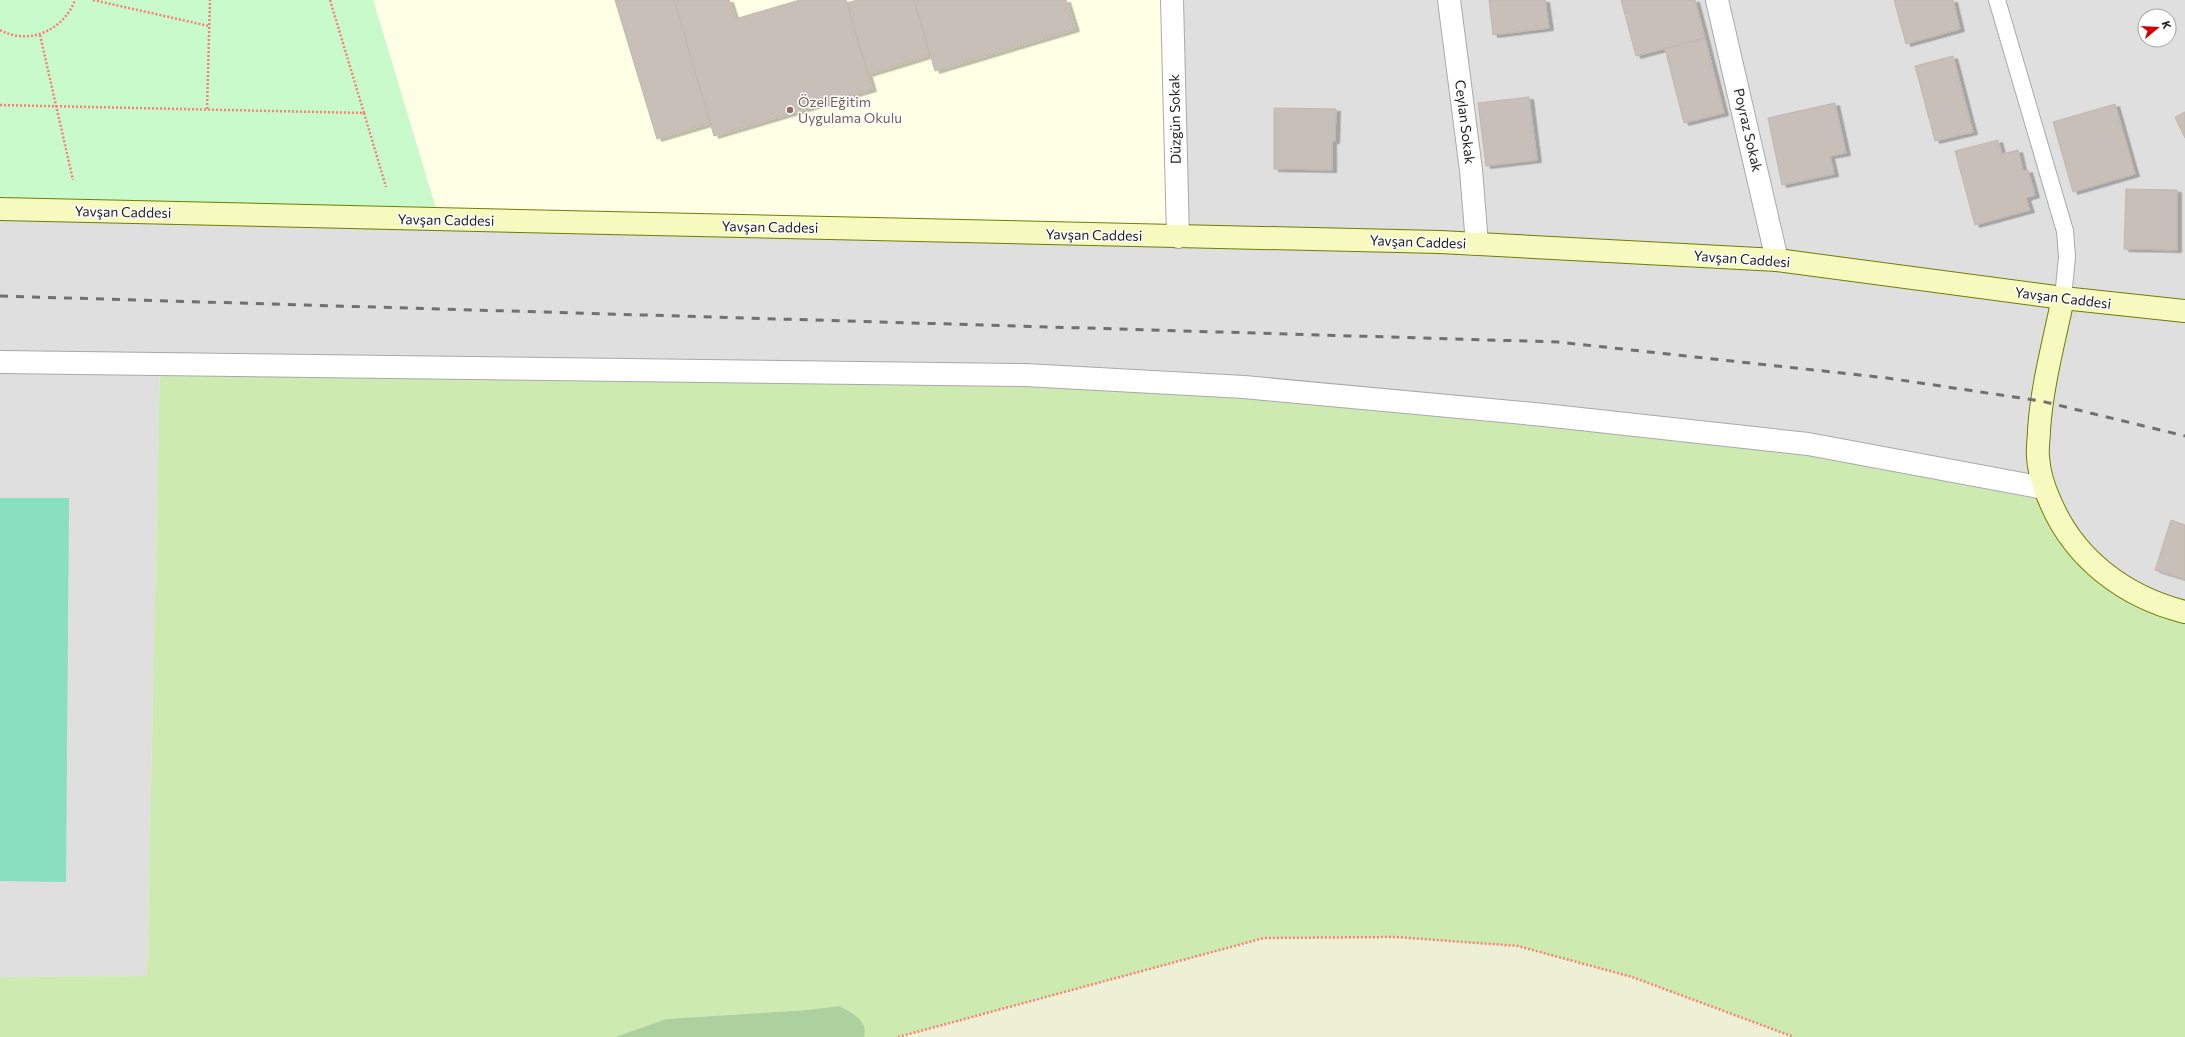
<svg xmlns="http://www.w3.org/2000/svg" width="2185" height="1037" font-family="Commissioner,sans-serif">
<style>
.residential{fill:#e0dfdf;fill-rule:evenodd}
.education{fill:#ffffe5}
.farmland{fill:#eef0d5}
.grass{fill:#cdebb0}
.forest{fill:#add19e}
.park{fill:#c8facc}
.pitch{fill:#88e0be}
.building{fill:#c7bfb8;stroke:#c4b6ab;filter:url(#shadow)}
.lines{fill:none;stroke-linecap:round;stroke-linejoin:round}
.lane-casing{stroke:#a9a9a9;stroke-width:18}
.street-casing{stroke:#a9a9a9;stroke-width:24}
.secondary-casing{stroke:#707d05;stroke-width:24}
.path{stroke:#fa8072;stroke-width:2.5;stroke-dasharray:2 2;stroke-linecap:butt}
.lane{stroke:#fff;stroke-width:16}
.street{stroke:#fff;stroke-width:22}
.secondary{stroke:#f7fabf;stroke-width:22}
.rail{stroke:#707070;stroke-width:3;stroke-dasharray:8 8;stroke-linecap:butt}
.education-dot{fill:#8d6e63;stroke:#fff;stroke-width:1.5}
.labels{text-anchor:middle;stroke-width:3;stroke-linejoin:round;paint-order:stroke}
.education-label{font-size:14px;fill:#785e54;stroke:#fff;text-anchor:start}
.street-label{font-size:14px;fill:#222;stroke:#fff}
</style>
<defs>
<filter id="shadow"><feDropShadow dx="4.5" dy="2.5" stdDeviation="0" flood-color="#0004"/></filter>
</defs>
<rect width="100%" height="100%" fill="#f2efe9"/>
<path class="residential" d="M0,0H2185V612L160,364L147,976L0,977ZM2145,16H2169V40H2145Z"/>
<path class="education" d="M373,0H1172L1178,237L439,219Z"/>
<path class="farmland" d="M1396,937L1518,946L1632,977L1794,1037H898L1264,938Z"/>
<path class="grass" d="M160,364L1025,375L1544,415L2044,488L2086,558L2185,612V1037H1794L1632,977L1518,946L1396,937L1264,938L898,1037H864L865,1033L839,1006L807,1010L666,1019L615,1037H0V977L147,976Z"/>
<path class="forest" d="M839,1006C851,1012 869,1021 864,1037H615L666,1019L807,1010Z"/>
<path class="park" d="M0,0H373L439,219L0,209Z"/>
<path class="pitch" d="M0,498H69L66,882L0,881Z"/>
<g class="building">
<path d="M615,0H674L711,123L657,139Z"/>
<path d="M674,0H729L735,19L800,0H846L872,89L714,136Z"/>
<path d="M857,0H914L930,55L868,74L847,3Z"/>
<path d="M914,0H1066L1075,29L935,71Z"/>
<path d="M1489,0H1545L1549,28L1493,35Z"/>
<path d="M1621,0H1695L1705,38L1636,56Z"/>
<path d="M1894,0H1953L1960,29L1906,44Z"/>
<path d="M1705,38L1724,113L1684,123L1665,49Z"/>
<path d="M1953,56L1973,132L1935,141L1915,66Z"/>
<path d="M1529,97L1537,160L1486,166L1478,103Z"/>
<path d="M1835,103L1846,153L1830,156L1834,174L1782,185L1768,118Z"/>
<path d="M2115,104L2135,174L2073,192L2053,122Z"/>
<path d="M1274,108L1336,109L1335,141H1332V170L1274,169Z"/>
<path d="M2185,112V138L2175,117Z"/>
<path d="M1998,140L2002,154L2018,150L2023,171L2028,170L2035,195L2026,198L2030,210L1975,225L1955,151Z"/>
<path d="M2126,189L2177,190V250L2124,249Z"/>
<path d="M2171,520L2185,525V579L2155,570Z"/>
</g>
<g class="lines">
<g class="lane-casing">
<path id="lane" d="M1997,0L2065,231L2067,257L2063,298"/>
</g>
<g class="street-casing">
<g id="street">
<path d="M1172,0L1178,237"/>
<path d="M1449,0L1471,170L1477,244"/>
<path d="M1717,0L1777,260"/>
<path d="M0,362L1025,375L1244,387L1544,415L1808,444L2044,488"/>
</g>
</g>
<g class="secondary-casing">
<g id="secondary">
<path d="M0,209L1440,242L1777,260L2063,298L2185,311"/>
<path d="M2063,298C2054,342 2042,385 2039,430C2039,439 2037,448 2038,457C2039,472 2044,488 2050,501C2074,559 2125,597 2185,612"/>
</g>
</g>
<g class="path">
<path d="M93,0L209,26"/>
<path d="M0,30C29,46 64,30 75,0"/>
<path d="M40,35L73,180"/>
<path d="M0,105L364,113L330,0"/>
<path d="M207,109L210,0"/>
<path d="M364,113L386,187"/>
<path d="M898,1037L1264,938L1396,937L1518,946L1632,977L1794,1037"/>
</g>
<use href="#lane" class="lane"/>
<use href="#street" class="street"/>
<use href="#secondary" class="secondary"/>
<path class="rail" d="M0,296L1558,342L1887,378L2041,401L2185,436"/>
</g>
<circle class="education-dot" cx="790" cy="110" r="4"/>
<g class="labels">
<g class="education-label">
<text x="798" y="107">Özel Eğitim<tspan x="798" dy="16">Uygulama Okulu</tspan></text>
</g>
<g class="street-label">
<text transform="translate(1175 119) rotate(-91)" y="5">Düzgün Sokak</text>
<text transform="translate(1465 122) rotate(83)" y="5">Ceylan Sokak</text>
<text transform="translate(1748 130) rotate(77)" y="5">Poyraz Sokak</text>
<text transform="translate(123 212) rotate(1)" y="5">Yavşan Caddesi</text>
<text transform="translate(446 220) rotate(1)" y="5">Yavşan Caddesi</text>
<text transform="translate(770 227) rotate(1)" y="5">Yavşan Caddesi</text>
<text transform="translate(1094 235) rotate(1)" y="5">Yavşan Caddesi</text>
<text transform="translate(1418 242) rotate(2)" y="5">Yavşan Caddesi</text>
<text transform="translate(1742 259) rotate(4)" y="5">Yavşan Caddesi</text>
<text transform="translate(2063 298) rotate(7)" y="5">Yavşan Caddesi</text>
</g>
</g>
<g transform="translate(2157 28) rotate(72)"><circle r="19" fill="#ffffff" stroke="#a7a7a7"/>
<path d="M0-3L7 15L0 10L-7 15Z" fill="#d40000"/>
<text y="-6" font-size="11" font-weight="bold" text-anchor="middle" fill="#222222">K</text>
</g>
</svg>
